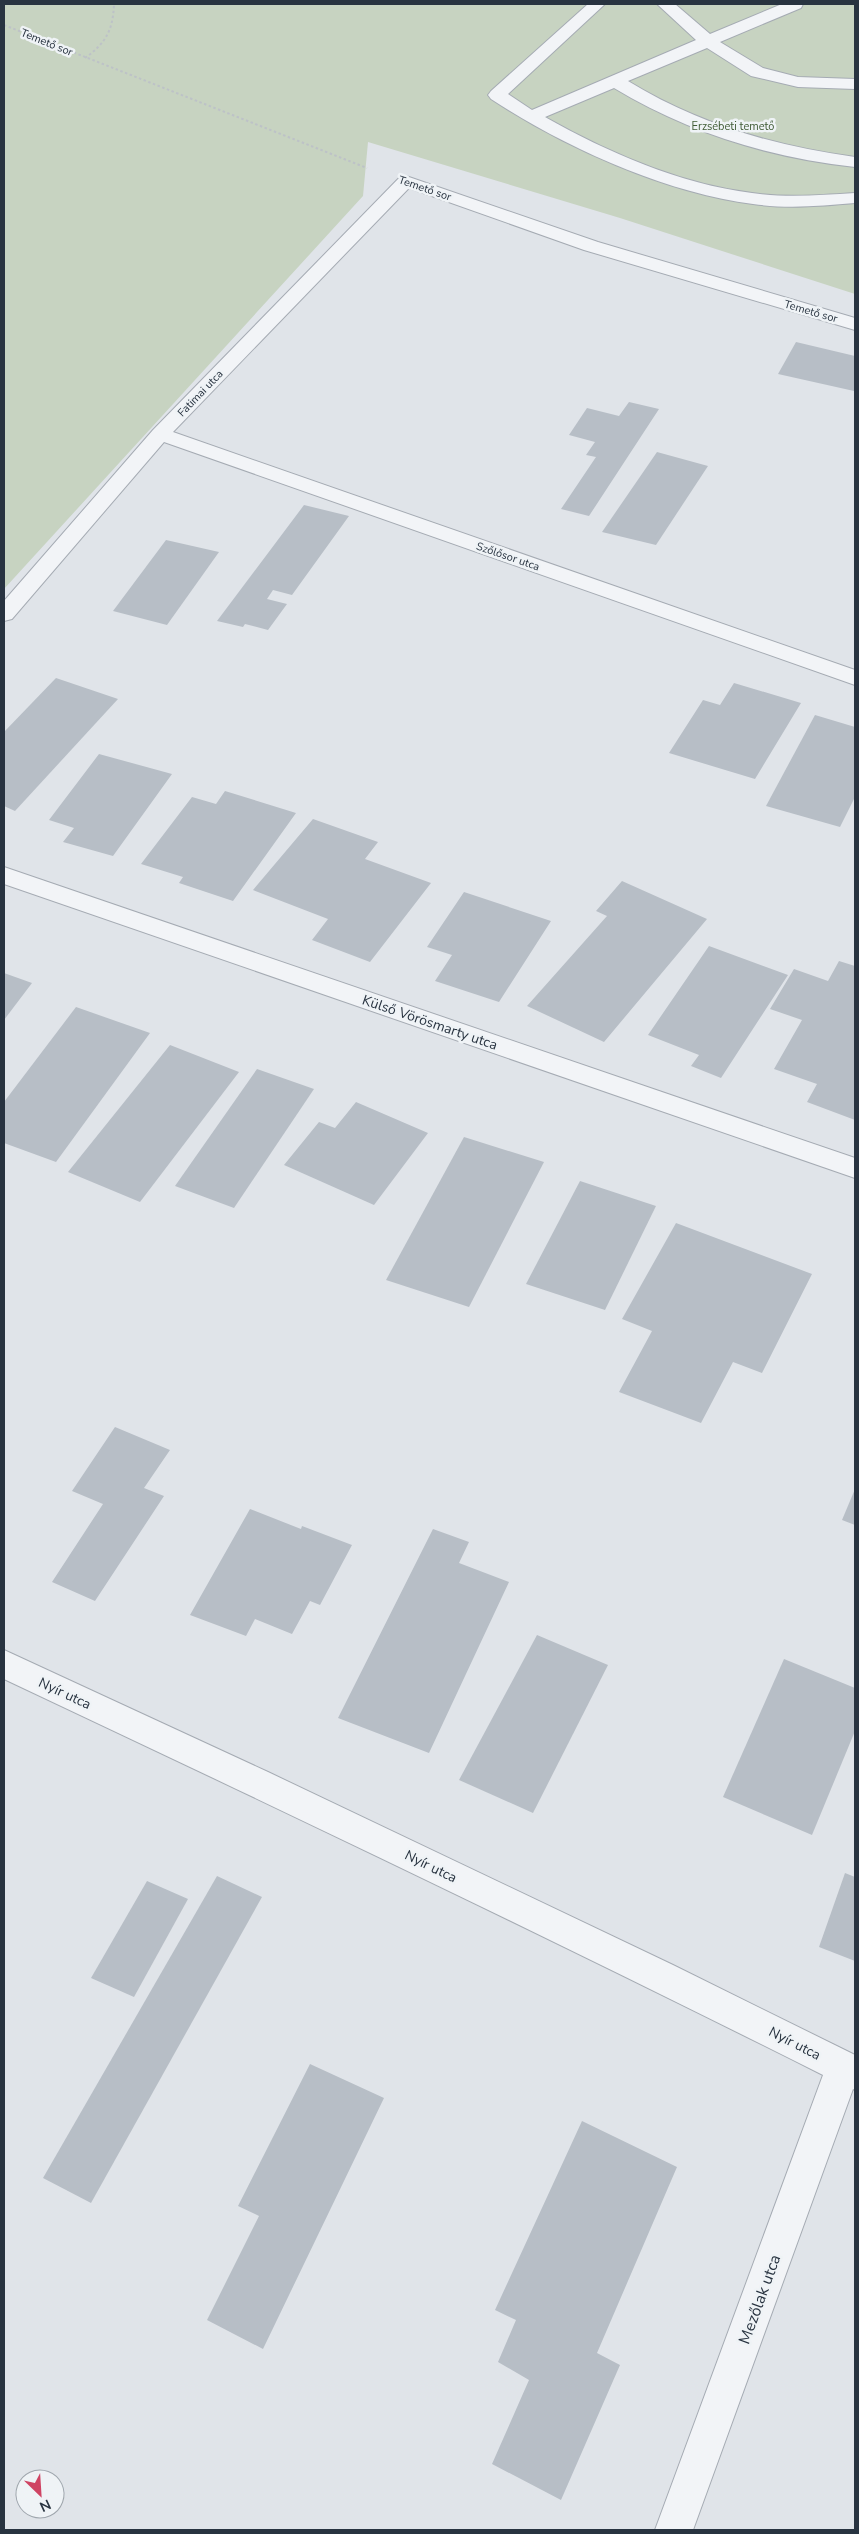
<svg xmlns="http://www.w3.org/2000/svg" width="859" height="2534" font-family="'Nunito Sans',sans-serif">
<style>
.green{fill:#c7d3c1}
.building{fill:#b7bec6}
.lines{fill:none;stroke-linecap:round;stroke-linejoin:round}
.minor-casing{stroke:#a5abb3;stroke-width:2}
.path{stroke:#bdc2c7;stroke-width:2;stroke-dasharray:2.5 2.5;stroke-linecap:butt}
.minor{fill:#f2f4f7;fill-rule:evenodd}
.labels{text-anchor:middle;stroke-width:5;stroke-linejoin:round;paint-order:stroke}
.far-street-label{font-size:11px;fill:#283340;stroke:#eff3f6}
.far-park-label{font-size:11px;fill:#405c36;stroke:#eff3f6}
.street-label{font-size:14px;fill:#283340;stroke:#eff3f6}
.near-street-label{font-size:16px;fill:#283340;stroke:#eff3f6}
</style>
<rect width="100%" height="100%" fill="#e0e4e9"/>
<path class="green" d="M4,4H855V294L620,218L368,142L363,196L4,589Z"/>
<g class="building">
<path d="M796,342L855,356L854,391L778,374Z"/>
<path d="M629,402L659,409L589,516L561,509L596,457L586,455L595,442L569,435L587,408L619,416Z"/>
<path d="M657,452L708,466L656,545L602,532Z"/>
<path d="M304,505L349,516L292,595L273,590L267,599L287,604L268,630L245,624L243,627L217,621Z"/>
<path d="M166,540L219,552L167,625L113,611Z"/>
<path d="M56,678L118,699L15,811L4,806V732Z"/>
<path d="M734,683L801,703L755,779L669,753L703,700L720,705Z"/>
<path d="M815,715L855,727V797L840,827L766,806Z"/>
<path d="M99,754L172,774L113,856L63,842L74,828L49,820Z"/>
<path d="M225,791L296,813L233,901L179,883L183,877L141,864L192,797L216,804Z"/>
<path d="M313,819L378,842L365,859L431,883L370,962L312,940L328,919L253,890Z"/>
<path d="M622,881L707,919L604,1042L527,1006L607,916L596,911Z"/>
<path d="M464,892L551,921L499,1002L435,981L452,955L427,947Z"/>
<path d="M709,946L788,975L721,1078L691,1066L699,1055L648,1035Z"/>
<path d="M839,961L855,966V1120L807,1102L817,1084L774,1069L802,1020L770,1009L794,969L828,981Z"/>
<path d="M4,973L32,983L4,1020Z"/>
<path d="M76,1007L150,1033L56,1162L4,1143V1102Z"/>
<path d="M170,1045L239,1072L140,1202L68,1172Z"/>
<path d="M257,1069L314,1089L234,1208L175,1186Z"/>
<path d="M356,1102L428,1133L374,1205L284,1165L319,1122L335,1128Z"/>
<path d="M464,1137L544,1162L469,1307L386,1280Z"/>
<path d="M580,1181L656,1206L605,1310L526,1284Z"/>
<path d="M676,1223L812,1274L762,1373L733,1362L701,1423L619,1392L652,1331L622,1319Z"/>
<path d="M115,1427L170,1450L144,1488L164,1496L95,1601L52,1582L103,1504L72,1491Z"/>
<path d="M855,1489V1525L842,1520Z"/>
<path d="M250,1509L301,1529L302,1526L352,1545L320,1605L310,1601L292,1634L255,1619L246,1636L190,1615Z"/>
<path d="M433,1529L469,1542L459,1563L509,1582L429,1753L338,1718Z"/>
<path d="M537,1635L608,1665L533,1813L459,1780Z"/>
<path d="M784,1659L855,1688V1731L812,1835L723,1797Z"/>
<path d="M845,1873L855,1877V1961L819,1947Z"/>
<path d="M217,1876L262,1897L91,2203L43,2178Z"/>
<path d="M147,1881L188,1899L134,1997L91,1978Z"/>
<path d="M310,2064L384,2098L263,2349L207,2320L259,2216L238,2206Z"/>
<path d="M582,2121L677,2167L597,2353L620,2365L561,2500L492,2464L529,2380L498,2362L516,2320L495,2310Z"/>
</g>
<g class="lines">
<g class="minor-casing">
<g id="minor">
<path d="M588,4H605L508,94L532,110L696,40L657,4H675L710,34L782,4H803L801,8L720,42L763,68L798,77L855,79V89L798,87L751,76L707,48L628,81C698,124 774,146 855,157V167C770,158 687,132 614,88L545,117C607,152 680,184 752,193C786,198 821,195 855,193V203C821,206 787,209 753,204C665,193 564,147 491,99L488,95L491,91Z"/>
<path d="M406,176L598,242L855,318V330L584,250L409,188L173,432L855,670V685L164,442L12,619L4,621V601L153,430L400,177Z"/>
<path d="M4,867L855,1158V1178L4,884Z"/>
<path d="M4,1650L268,1772L673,1965L855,2055V2090L853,2089L693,2530H655L823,2075C552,1939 278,1808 4,1679Z"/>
</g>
</g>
<g class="path">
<path d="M4,25L367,168"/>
<path d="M85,58C106,43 113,30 114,4"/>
</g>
<use href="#minor" class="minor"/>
</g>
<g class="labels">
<g class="far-street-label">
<text transform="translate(47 42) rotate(22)" y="4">Temető sor</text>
<text transform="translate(425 188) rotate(19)" y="4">Temető sor</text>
<text transform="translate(811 311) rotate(16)" y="4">Temető sor</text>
<text transform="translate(200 393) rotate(-46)" y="4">Fatimai utca</text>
<text transform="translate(508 556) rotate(19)" y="4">Szőlősor utca</text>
</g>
<g class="far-park-label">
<text x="733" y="130">Erzsébeti temető</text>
</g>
<g class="street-label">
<text transform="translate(430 1022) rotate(19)" y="5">Külső Vörösmarty utca</text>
<text transform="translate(65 1693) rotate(25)" y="5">Nyír utca</text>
<text transform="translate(431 1866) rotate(26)" y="5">Nyír utca</text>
<text transform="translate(795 2043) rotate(27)" y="5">Nyír utca</text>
</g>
<g class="near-street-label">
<text transform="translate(759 2299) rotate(-70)" y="6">Mezőlak utca</text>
</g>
</g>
<rect width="859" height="2534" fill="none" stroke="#283340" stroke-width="10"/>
<g transform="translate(40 2494) rotate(155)"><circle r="24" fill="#eff3f6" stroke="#9fa6ad"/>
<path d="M0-4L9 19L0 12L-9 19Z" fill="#cf4463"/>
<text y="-8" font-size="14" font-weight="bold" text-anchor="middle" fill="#283340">N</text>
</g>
</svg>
